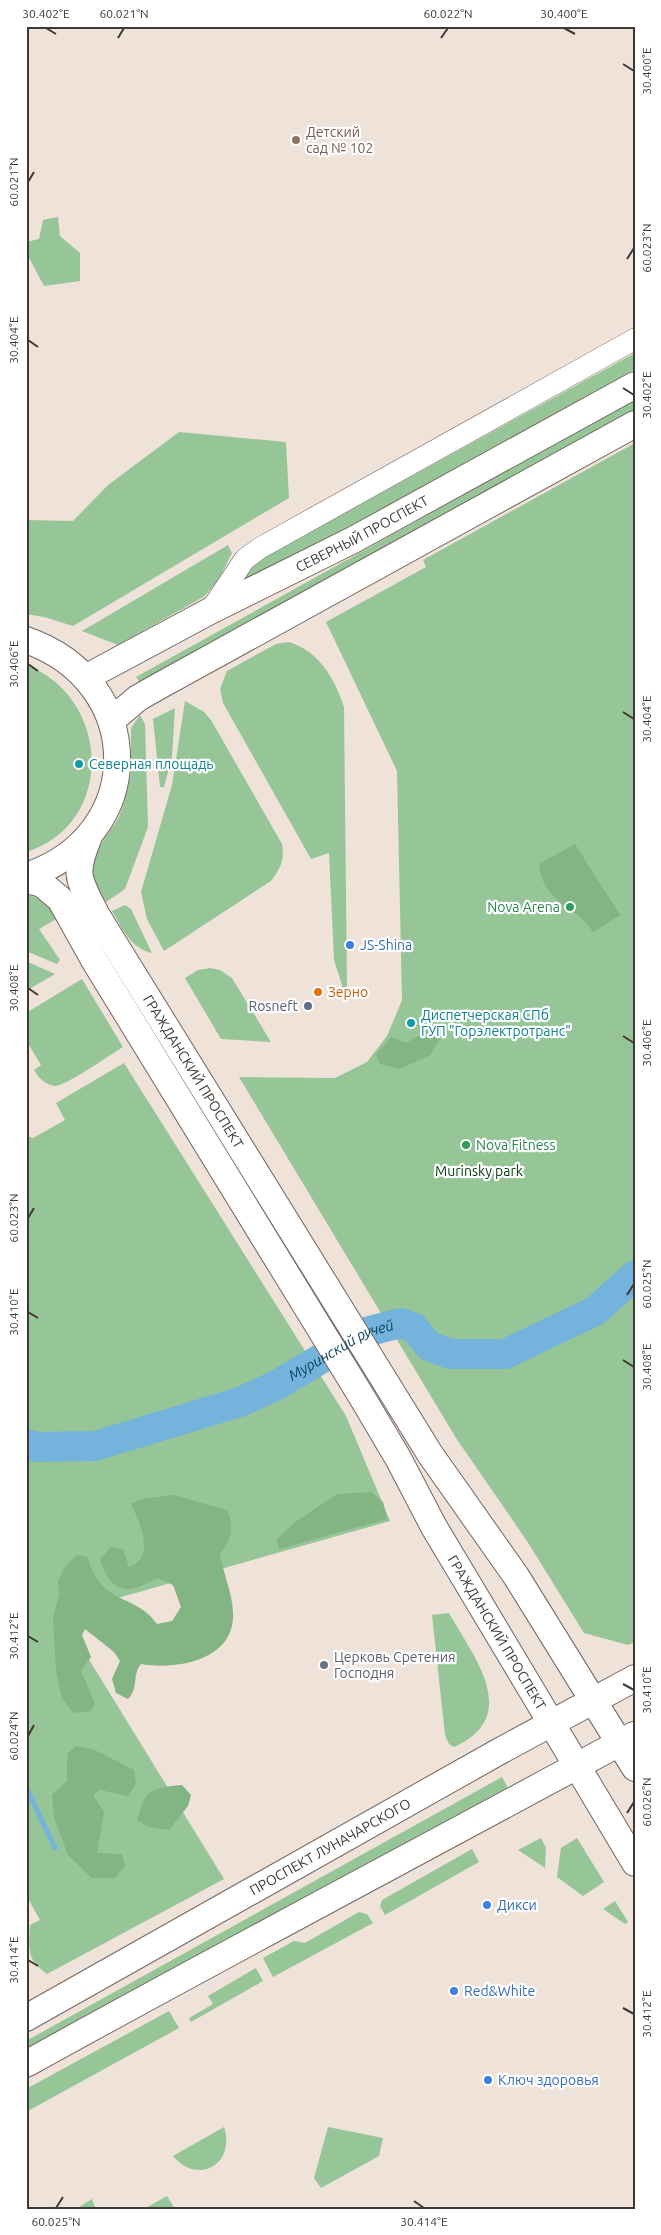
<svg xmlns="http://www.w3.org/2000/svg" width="661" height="2235" font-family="Ubuntu,sans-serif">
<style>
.green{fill:#96c598}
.forest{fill:#82b484}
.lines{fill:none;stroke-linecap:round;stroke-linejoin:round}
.stream{stroke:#74b3db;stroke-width:5}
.river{stroke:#74b3db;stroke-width:30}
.minor-casing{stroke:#71655e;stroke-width:22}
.major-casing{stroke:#71655e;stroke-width:28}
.minor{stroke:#fff;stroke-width:21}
.major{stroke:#fff;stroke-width:26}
.ticks{fill:none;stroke:#3e3935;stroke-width:2}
.education-dot{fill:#8d6e63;stroke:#fff;stroke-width:2}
.culture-dot{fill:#0f9aa8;stroke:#fff;stroke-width:2}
.leisure-dot{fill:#2e9e5b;stroke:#fff;stroke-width:2}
.shop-dot{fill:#3f7fe0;stroke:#fff;stroke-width:2}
.food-dot{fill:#e8710a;stroke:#fff;stroke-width:2}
.service-dot{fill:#5c6f8a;stroke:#fff;stroke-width:2}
.worship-dot{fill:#6b7280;stroke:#fff;stroke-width:2}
.labels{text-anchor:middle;stroke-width:4.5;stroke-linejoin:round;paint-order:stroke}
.education-label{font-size:14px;fill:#785e54;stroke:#fff;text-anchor:start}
.street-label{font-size:14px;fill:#3e3935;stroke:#fff}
.culture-label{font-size:14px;fill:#0d838f;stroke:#fff;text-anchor:start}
.leisure-label{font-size:14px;fill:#27864d;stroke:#fff;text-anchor:end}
.shop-label{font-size:14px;fill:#366cbe;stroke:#fff;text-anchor:start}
.food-label{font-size:14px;fill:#c56008;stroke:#fff;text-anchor:start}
.service-label{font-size:14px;fill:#4e5e75;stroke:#fff;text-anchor:end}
.park-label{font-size:14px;fill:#00390a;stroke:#fff}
.worship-label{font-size:14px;fill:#5b616d;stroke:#fff;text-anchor:start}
.water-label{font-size:15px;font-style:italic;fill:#0f435e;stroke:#fff}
.neatline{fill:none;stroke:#3e3935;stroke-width:2}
.ticks-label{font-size:12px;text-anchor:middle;fill:#3e3935}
</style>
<rect width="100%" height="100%" fill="#efe2d9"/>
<g class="green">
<path d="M58,217L60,236L80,253V281L44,286L26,252V242L39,239L43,220Z"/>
<path d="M635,353V369L249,582L243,579L254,566L267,556Z"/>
<path d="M635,400V410L141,684L136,677Z"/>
<path d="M179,432L286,442L289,498L73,626L44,617L26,614V520L73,521L108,485Z"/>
<path d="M635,443V1642L628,1645L584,1633L527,1541L456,1438L239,1077L335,1078L367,1062L387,1036L402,1000L397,771L326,622L426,567L423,560Z"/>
<path d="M228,545L232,553L219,579L205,596L118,645L82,631Z"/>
<path d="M289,642C319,651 335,679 344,707L347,987L343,988L334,960L329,853L311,859L223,703L220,689L227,671L276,644Z"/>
<path d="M26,665C111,697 116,824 26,852Z"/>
<path d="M185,701L204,712L211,720L282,844C285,860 280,869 271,881L164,951L147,919L141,892L172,785Z"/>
<path d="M175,708L172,757L164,787H160L153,719Z"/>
<path d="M140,715L145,724L148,827L125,889L106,902L93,881L91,859L118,819L124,803L131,774V728Z"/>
<path d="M26,896C43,895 49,905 58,918L39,929L60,960L57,964L26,951Z"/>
<path d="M125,905L131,909L152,953C130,948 123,929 112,911Z"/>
<path d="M26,961L55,974L26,991Z"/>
<path d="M210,968L220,970L232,978L271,1042L221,1039L185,978L198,970Z"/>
<path d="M82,979L123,1047C111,1054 66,1086 55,1086C45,1085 38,1077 34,1070L41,1065L26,1040V1013Z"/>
<path d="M124,1063L346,1416L390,1521L61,1614L224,1879L47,1974C26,1959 29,1950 30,1925L40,1920L26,1895V1135L33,1138L65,1120L56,1103Z"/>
<path d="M449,1613C473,1656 523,1716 454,1747L449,1744L445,1735L432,1615Z"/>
<path d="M502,1777L508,1788L26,2054V2041Z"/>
<path d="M541,1838L546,1848L545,1868L518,1850Z"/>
<path d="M577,1838L604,1882L583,1896L557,1877L561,1848Z"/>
<path d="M472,1849L479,1862L385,1915L380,1906L382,1900Z"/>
<path d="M615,1901L628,1922L625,1924L603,1909Z"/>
<path d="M359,1912L367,1914L373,1923L273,1977L263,1958L294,1941L305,1943Z"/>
<path d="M256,1968L263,1981L191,2022L189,2018L213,2004L208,1996Z"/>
<path d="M169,2011L179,2028L26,2112V2089Z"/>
<path d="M224,2127C236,2164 198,2186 173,2156Z"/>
<path d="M328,2127L383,2138L379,2156L321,2188L314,2178Z"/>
<path d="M167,2196L175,2209H144Z"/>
<path d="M92,2199L96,2209H76Z"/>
</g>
<g class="forest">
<path d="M575,844L620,915L593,932C575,904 543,904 539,864Z"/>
<path d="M435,1026L441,1037L430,1055L399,1069L380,1064L376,1055L391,1037L406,1043Z"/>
<path d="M371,1492L383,1502L387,1519L279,1549L277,1539L294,1523L337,1494Z"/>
<path d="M173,1495L227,1510C234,1527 232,1540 220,1553C223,1575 234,1595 233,1618C231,1661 175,1670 141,1664C132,1674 139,1688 128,1699L116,1693L112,1679L120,1661L114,1652L85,1629L82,1635L91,1657L81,1671L95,1704L91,1711L74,1713L62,1699L56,1671L53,1618L59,1594L58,1581L66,1565L77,1555L88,1557C98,1605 136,1593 157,1624L172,1621L181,1607L173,1585L158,1578C150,1581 141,1587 132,1589C114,1592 104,1574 100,1559L111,1547L123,1549L129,1567C157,1558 139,1521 131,1504L141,1499Z"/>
<path d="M76,1746L95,1750L134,1770L136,1784L128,1796L100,1790L93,1795L104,1812L97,1853L122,1854L125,1866L115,1878H92L68,1855L54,1817L52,1795L67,1781V1754Z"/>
<path d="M182,1785L191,1795L188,1806L169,1830L148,1827L137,1820C146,1789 150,1788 182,1785Z"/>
</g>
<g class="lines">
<path class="stream" d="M26,1787L55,1848"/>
<path class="river" id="s1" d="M26,1444L37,1447L95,1446L240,1402L275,1386L366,1332L400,1323L414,1328L429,1346L450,1354H505L595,1311L635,1275"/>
<g class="minor-casing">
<path id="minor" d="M210,611L245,559L260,548L635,339"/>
</g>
<g class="major-casing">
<g id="major">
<path d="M26,640C147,682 148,836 26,876"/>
<path id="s2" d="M87,677L210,611L353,540L635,385"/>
<path d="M112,720L138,698L161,685L635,424"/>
<path id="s3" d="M88,839C73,875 79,880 96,914L430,1454L516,1576L635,1768"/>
<path id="s4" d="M26,880L42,884L60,899L94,960L363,1399L398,1458L434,1527L635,1863"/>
<path id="s5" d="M26,2018L500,1751L635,1678"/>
<path d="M26,2064C228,1952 432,1845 634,1735"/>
</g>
</g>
<use href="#minor" class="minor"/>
<use href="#major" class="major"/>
</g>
<path class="ticks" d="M46,28L56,34M564,28L575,34M118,38L124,28M441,38L448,28M623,64L634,71M28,182L34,172M627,259L634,248M28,340L38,347M623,388L634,395M28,664L38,671M623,712L634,719M28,988L38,995M623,1036L634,1043M28,1218L34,1208M627,1295L634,1284M28,1312L38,1318M623,1360L634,1367M28,1636L38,1642M623,1684L634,1690M28,1736L34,1725M627,1813L634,1802M28,1960L38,1966M623,2008L634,2014M414,2201L424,2208M56,2208L63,2197"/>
<circle class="education-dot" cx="296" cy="140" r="5"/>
<g class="culture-dot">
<circle cx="79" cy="764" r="5"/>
<circle cx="411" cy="1023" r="5"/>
</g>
<g class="leisure-dot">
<circle cx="570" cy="907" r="5"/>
<circle cx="466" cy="1145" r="5"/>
</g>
<g class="shop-dot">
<circle cx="350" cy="945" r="5"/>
<circle cx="487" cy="1905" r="5"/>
<circle cx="454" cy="1991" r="5"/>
<circle cx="488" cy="2080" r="5"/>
</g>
<circle class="food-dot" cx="318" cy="992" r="5"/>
<circle class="service-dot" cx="308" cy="1006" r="5"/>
<circle class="worship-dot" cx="324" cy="1665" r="5"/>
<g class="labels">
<g class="education-label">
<text x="306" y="137">Детский<tspan x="306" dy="16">сад № 102</tspan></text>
</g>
<g class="street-label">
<text dy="5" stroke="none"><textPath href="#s2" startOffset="310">СЕВЕРНЫЙ ПРОСПЕКТ</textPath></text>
<text dy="5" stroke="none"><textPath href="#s3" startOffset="265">ГРАЖДАНСКИЙ ПРОСПЕКТ</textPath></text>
<text dy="5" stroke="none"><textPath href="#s4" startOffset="894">ГРАЖДАНСКИЙ ПРОСПЕКТ</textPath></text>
<text dy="5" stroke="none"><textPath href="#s5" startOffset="349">ПРОСПЕКТ ЛУНАЧАРСКОГО</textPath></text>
</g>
<g class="culture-label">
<text x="89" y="769">Северная площадь</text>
<text x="421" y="1020">Диспетчерская СПб<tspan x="421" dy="16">ГУП "Горэлектротранс"</tspan></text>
</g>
<g class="leisure-label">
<text x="560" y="912">Nova Arena</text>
<text x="476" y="1150" text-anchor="start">Nova Fitness</text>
</g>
<g class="shop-label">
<text x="360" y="950">JS-Shina</text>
<text x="497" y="1910">Дикси</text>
<text x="464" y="1996">Red&amp;White</text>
<text x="498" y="2085">Ключ здоровья</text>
</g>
<g class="food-label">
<text x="328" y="997">Зерно</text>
</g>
<g class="service-label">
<text x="298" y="1011">Rosneft</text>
</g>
<g class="park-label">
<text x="479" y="1176">Murinsky park</text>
</g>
<g class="worship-label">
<text x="334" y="1662">Церковь Сретения<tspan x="334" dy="16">Господня</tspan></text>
</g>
<g class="water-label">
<text dy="5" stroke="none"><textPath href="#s1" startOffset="335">Муринский ручей</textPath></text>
</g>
</g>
<rect width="661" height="2235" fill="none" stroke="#ffffff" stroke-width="55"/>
<rect x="28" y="28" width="606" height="2180" class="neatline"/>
<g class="ticks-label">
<text x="46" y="18">30.402°E</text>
<text x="124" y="18">60.021°N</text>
<text x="448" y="18">60.022°N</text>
<text x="564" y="18">30.400°E</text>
<text transform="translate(647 71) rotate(-90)" y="4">30.400°E</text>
<text transform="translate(14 182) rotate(-90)" y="4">60.021°N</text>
<text transform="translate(647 248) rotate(-90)" y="4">60.023°N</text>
<text transform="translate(14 340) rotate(-90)" y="4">30.404°E</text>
<text transform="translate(647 395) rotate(-90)" y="4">30.402°E</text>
<text transform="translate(14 664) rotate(-90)" y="4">30.406°E</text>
<text transform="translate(647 719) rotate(-90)" y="4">30.404°E</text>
<text transform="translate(14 988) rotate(-90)" y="4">30.408°E</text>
<text transform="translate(647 1043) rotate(-90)" y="4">30.406°E</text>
<text transform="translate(14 1218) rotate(-90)" y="4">60.023°N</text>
<text transform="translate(647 1284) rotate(-90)" y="4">60.025°N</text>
<text transform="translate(14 1312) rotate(-90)" y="4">30.410°E</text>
<text transform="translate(647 1367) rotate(-90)" y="4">30.408°E</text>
<text transform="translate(14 1636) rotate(-90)" y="4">30.412°E</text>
<text transform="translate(647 1690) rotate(-90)" y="4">30.410°E</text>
<text transform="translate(14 1736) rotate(-90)" y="4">60.024°N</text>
<text transform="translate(647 1802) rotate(-90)" y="4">60.026°N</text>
<text transform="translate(14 1960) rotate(-90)" y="4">30.414°E</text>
<text transform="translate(647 2014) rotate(-90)" y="4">30.412°E</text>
<text x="56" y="2226">60.025°N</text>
<text x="424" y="2226">30.414°E</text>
</g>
</svg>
